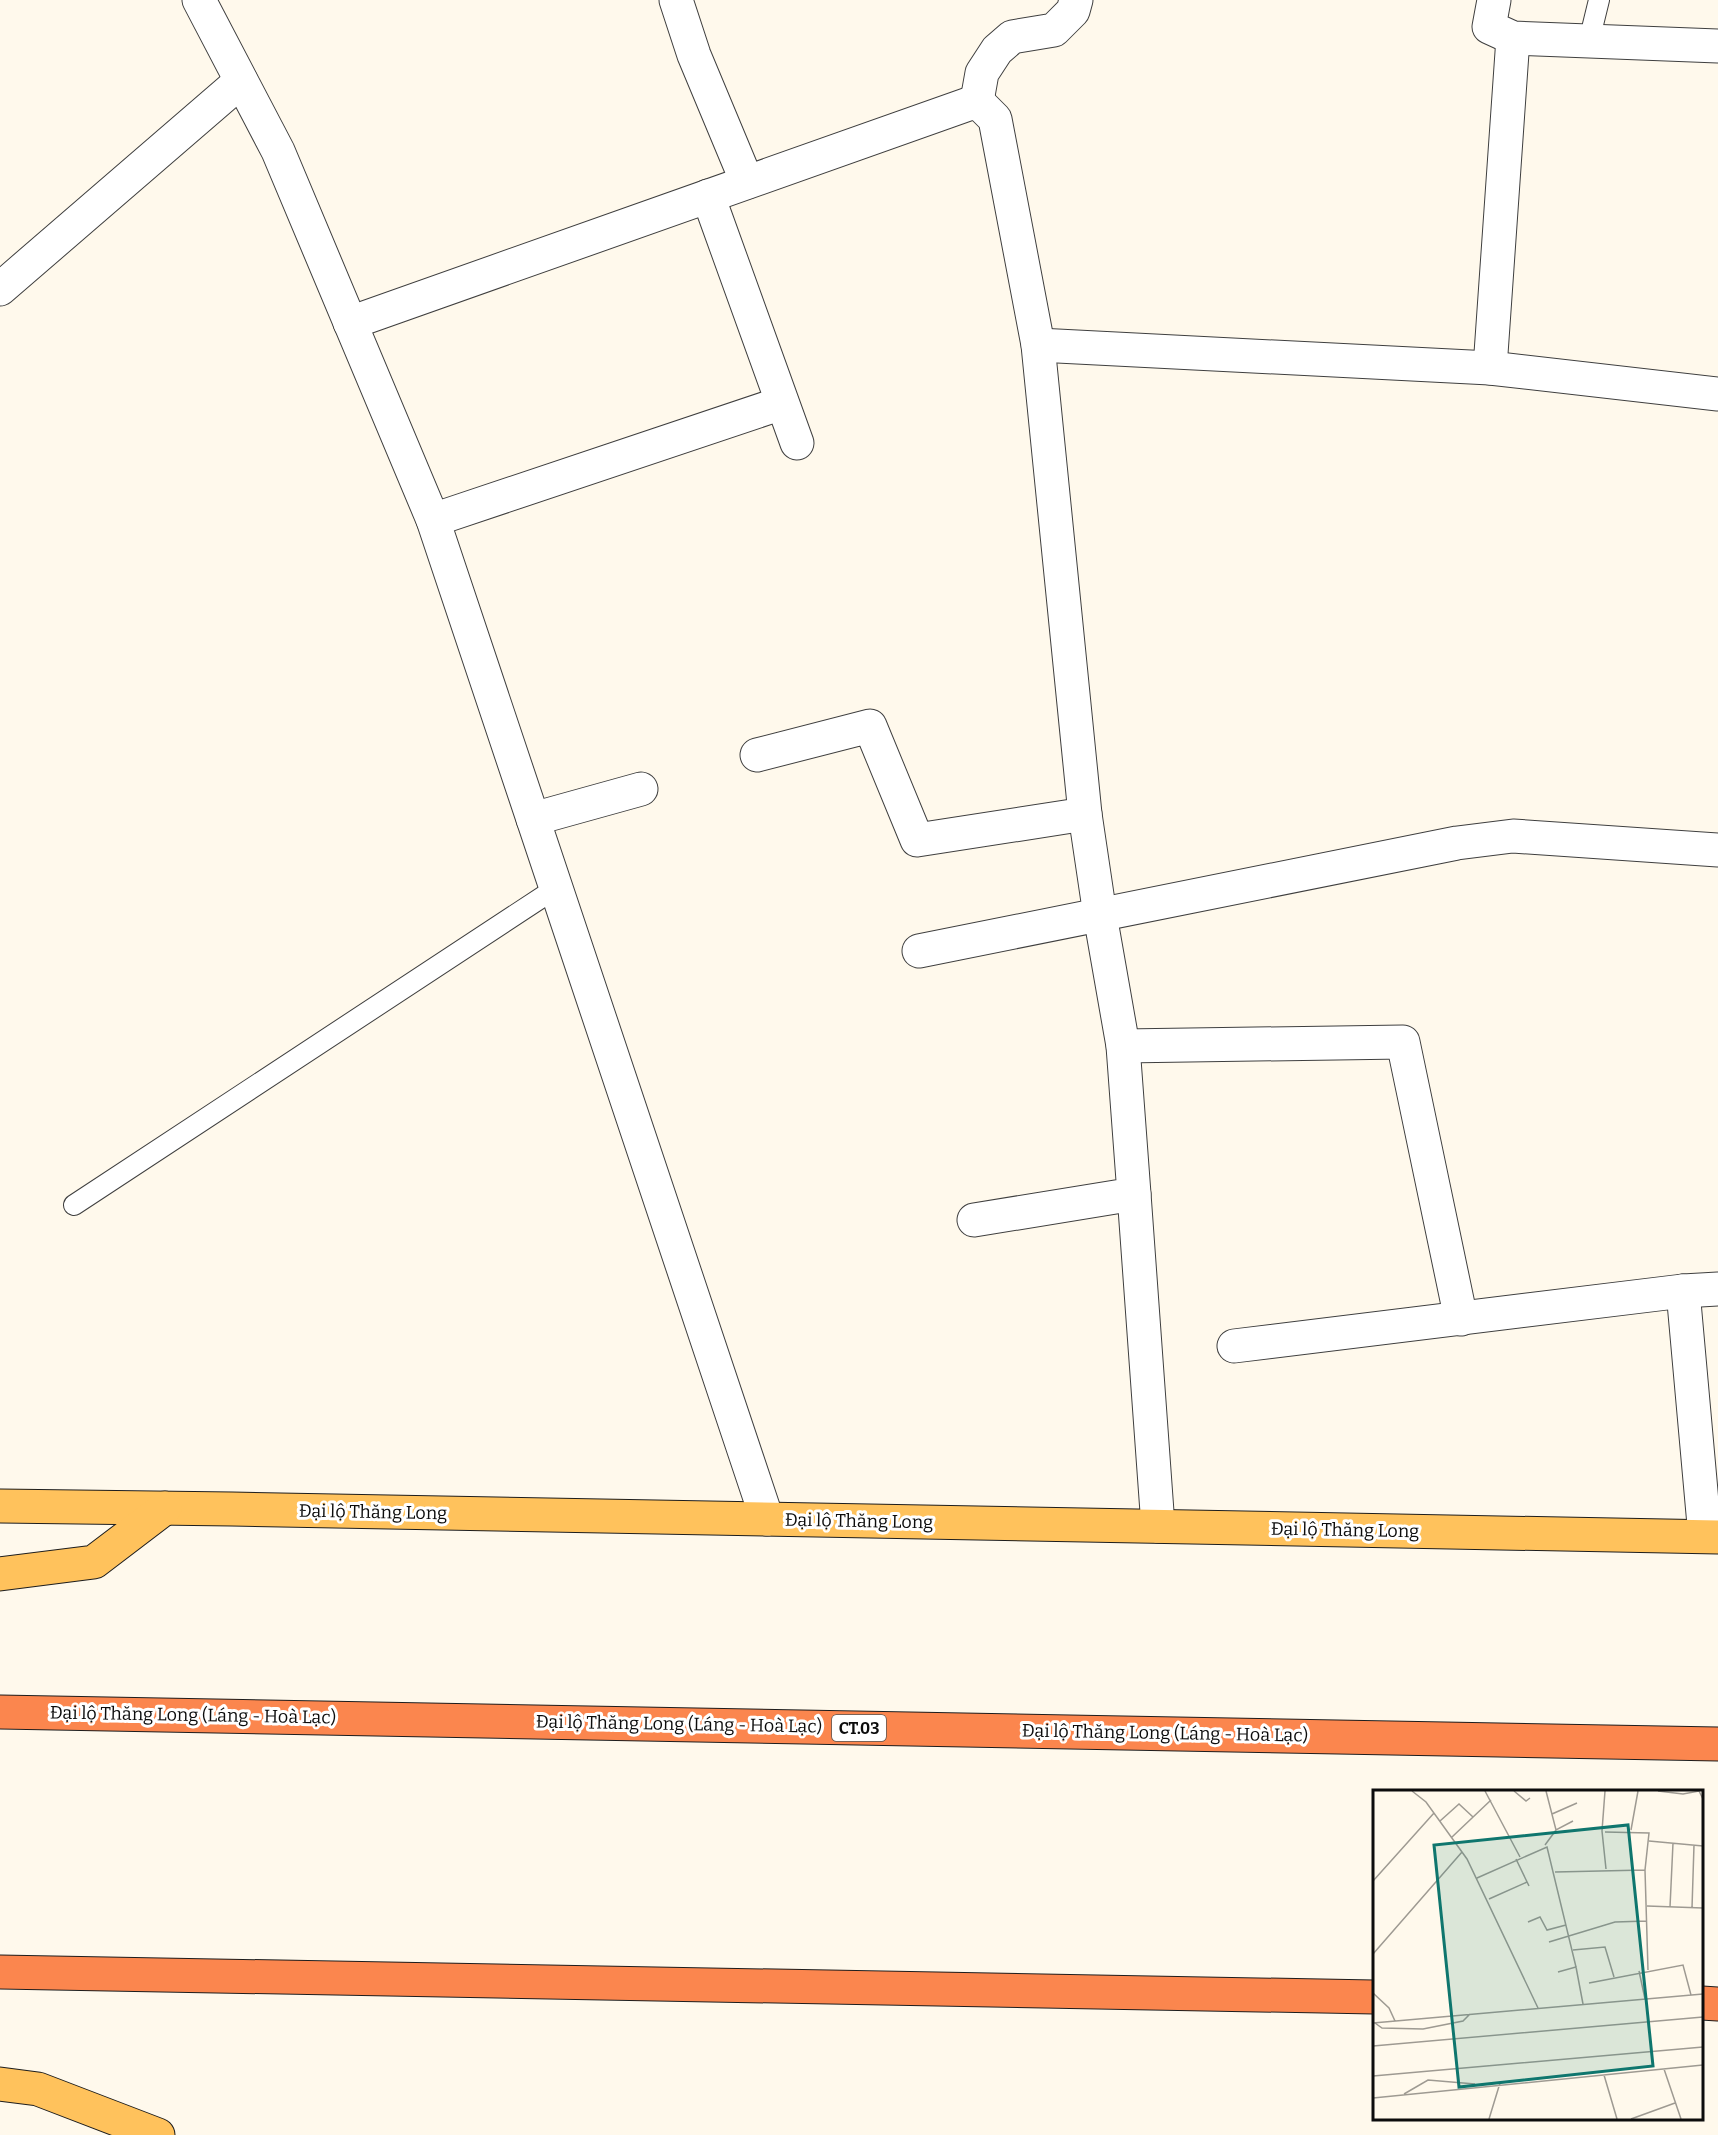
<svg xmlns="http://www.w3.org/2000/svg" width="1718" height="2135" font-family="Bitter,serif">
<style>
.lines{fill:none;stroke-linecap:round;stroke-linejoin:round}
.lane-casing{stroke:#3f3f3f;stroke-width:22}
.street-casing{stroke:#3f3f3f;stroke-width:35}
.primary-casing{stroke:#1d1d1d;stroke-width:35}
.highway-casing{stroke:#1d1d1d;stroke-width:35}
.lane{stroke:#fff;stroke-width:20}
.street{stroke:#fff;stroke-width:33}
.primary{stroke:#ffc25c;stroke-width:33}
.highway{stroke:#fb864e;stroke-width:33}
.labels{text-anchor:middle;stroke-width:6;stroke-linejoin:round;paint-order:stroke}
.shield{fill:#fff;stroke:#555;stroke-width:1.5}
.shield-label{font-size:16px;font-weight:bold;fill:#0c0c0c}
.street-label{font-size:18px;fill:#0c0c0c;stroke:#fff}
.inset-road{fill:none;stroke:#9e9a92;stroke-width:1.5}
.view{fill:#0f766e;fill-opacity:0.15;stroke:#0f766e;stroke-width:3}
.inset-edge{fill:none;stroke:#0c0c0c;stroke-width:3}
</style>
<rect width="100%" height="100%" fill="#fff9ec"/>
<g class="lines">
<g class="lane-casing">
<g id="lane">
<path d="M1589,41L1599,0"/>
<path d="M74,1205L556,888"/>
</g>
</g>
<g class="street-casing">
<g id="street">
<path d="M199,0L278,151L433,520L767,1519"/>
<path d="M676,0L694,55L747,182"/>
<path d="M1494,0L1489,27L1513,38L1718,46"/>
<path d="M977,101L982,73L997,50L1012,37L1054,30L1073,11L1076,0"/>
<path d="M708,196L797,443"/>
<path d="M0,289L241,81"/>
<path d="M350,323L977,101L995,119L1038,345L1085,814L1100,915L1123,1046L1134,1194L974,1220"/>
<path d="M1038,345L1490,368L1718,394"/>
<path d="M1490,368L1513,38"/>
<path d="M433,520L782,403"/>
<path d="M757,755L870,726L917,840L1085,814"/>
<path d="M533,819L641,789"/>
<path d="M919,951L1457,843L1513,836L1718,850"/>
<path d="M1123,1046L1403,1042L1461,1319"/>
<path d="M1134,1194L1158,1526"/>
<path d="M1683,1291L1705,1536"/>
<path d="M1234,1346L1683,1291L1718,1289"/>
</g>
</g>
<g class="primary-casing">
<g id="primary">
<path d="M0,1506L232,1509L1718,1537"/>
<path d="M0,1574L94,1562L165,1508"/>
<path d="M0,2084L38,2089L158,2135"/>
</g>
</g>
<g class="highway-casing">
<g id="highway">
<path d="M0,1712L1718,1744"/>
<path d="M0,1972L1374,1997"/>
<path d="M1702,2003L1718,2004"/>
</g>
</g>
<use href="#lane" class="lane"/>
<use href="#street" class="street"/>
<use href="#primary" class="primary"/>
<use href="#highway" class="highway"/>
</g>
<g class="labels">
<rect class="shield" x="832" y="1715" width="54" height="26" rx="4.5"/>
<g class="shield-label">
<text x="859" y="1734">CT.03</text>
</g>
<g class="street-label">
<text transform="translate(373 1512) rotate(1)" y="6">Đại lộ Thăng Long</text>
<text transform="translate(859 1521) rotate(1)" y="6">Đại lộ Thăng Long</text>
<text transform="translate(1345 1530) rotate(1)" y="6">Đại lộ Thăng Long</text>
<text transform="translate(193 1715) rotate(1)" y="6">Đại lộ Thăng Long (Láng - Hoà Lạc)</text>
<text transform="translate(679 1724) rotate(1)" y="6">Đại lộ Thăng Long (Láng - Hoà Lạc)</text>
<text transform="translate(1165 1733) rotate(1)" y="6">Đại lộ Thăng Long (Láng - Hoà Lạc)</text>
</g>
</g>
<g transform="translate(1373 1790)">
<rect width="330" height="330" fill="#fff9ec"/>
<path class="inset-road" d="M39,1L53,12L94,69L165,218M112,1L147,67M141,1L153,11L157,8M173,1L183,40L200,31M232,1L229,41L233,79M285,1L310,4L326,1L330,9M179,24L204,13M67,31L86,14L100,27M258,40L265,1M232,42L276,43L272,80L275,180M79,47L118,10M276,51L330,56M172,55L183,40M143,69L156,96M182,82L272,80M104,88L174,57L203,177L185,182M0,91L61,23M116,109L154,92M274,116L330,118M297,117L300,53M319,118L321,55M155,132L167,127L174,140L193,135M176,152L242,132L274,131M200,160L232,157L241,187M0,164L89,62M203,177L210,214M266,181L272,209M216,193L310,175L318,205M0,203L16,218L22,231M0,233L330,204M2,233L9,238L50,239L90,231L97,224M0,256L330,227M291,279L308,329M231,285L244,329M0,286L330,257M31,304L55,290L102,294M0,308L330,275M116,329L127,293M258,329L302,313"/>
<path class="view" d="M255,35L280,276L86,297L61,55Z"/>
<rect width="330" height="330" class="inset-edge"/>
</g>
</svg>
